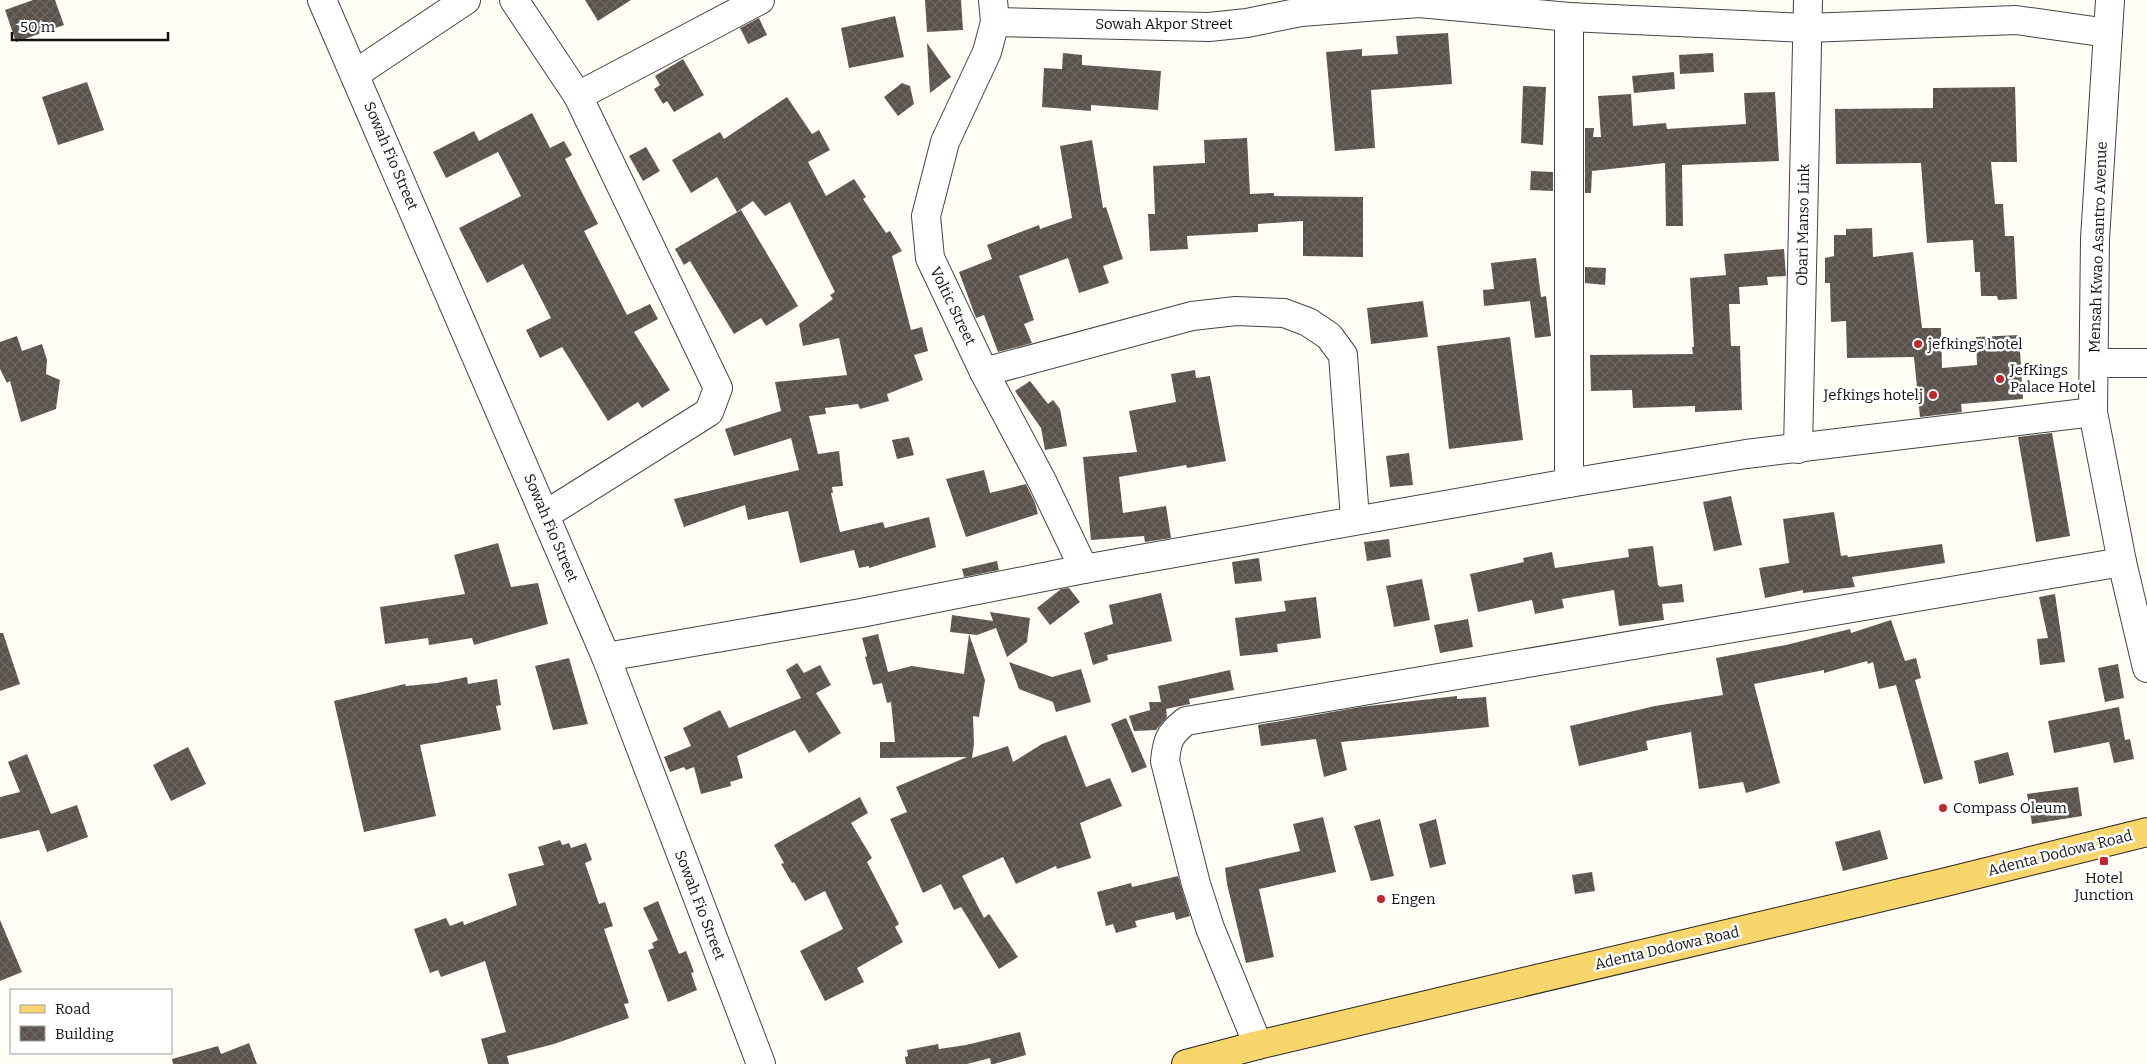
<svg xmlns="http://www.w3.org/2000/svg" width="2147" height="1064" font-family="Bitter,serif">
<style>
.building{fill:url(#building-cross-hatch)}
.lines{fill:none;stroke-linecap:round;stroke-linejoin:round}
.minor-casing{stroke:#444;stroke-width:30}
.major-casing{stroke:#222;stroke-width:30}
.minor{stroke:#fff;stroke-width:28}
.major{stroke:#f9d66b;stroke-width:28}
.poi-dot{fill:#c4262e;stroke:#fff;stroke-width:2}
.labels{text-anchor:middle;stroke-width:5;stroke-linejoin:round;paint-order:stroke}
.street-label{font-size:15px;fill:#111;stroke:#fff}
.poi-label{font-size:15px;fill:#111;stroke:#fff;text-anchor:start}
</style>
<defs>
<pattern id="building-cross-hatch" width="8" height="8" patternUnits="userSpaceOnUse" patternTransform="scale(1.25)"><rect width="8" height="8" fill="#5a524d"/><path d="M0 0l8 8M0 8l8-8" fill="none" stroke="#6d6662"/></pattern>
</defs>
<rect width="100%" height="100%" fill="#fffdf5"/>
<g class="building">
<path d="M33,0H55L64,25L16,42L5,10Z"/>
<path d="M585,0H631L598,21Z"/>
<path d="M925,0H961L963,30L927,32Z"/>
<path d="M895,16L904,57L849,68L841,28Z"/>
<path d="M759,18L767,35L748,44L740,28Z"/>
<path d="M1448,33L1452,84L1371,90L1375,148L1335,151L1326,52L1362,49V56L1398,54L1396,36Z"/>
<path d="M927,43L951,77L930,93Z"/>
<path d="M1063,53L1082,55V65L1161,71L1158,110L1091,105V111L1042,107L1044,68L1062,69Z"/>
<path d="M1713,53L1714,72L1680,74L1679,55Z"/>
<path d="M683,59L704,95L674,112L667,101L663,104L654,89L660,85L655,76Z"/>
<path d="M1674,72L1675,89L1634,93L1632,76Z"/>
<path d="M87,82L104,130L58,145L42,97Z"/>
<path d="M902,83L910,86L914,104L898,116L884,97Z"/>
<path d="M1523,86L1546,87L1543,145L1521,143Z"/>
<path d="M2015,87L2017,162H1991L1995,204H2003L2005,236H2014L2017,299L1998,300L1997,296H1981L1980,272H1975L1973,240L1927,243L1921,163L1836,164L1835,109L1933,108V88Z"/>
<path d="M1775,92L1779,161L1682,165L1683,226H1666L1665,163L1592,171L1591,193H1585V128H1594L1593,137H1601L1598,96L1631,94L1633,126L1666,123L1667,129L1746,124L1744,93Z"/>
<path d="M787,97L812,134L819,130L830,150L808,162L826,196L854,179L866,197L863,199L886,233L890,231L902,251L892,256L911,330L922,327L928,351L914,355L923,380L887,394L889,401L860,409L858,404L825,408L826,414L809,416L818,454L839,451L843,486L832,487L833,493H831L840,532L883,522L885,528L929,517L936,547L869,568V566L859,568L854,550L800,563L788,511L748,520L745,505L684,527L674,499L799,470L791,438L734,456L725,429L781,411L775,382L847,375L839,338L803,346L799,324L833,299L830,295L835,292L790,202L765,216L753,201L737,212L717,177L691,193L672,160L720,132L724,139Z"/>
<path d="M532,113L550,148L564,141L572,155L565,159L598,224L584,231L627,315L650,304L658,319L634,332L670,390L642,408L638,402L608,421L562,347L540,358L526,330L551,318L523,264L487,283L459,228L521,196L498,152L446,178L433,152L474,131L479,141Z"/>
<path d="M1247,138L1250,194L1274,193V196L1363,197V257L1303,256V221L1258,224V232L1187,236L1188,249L1150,251L1148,214H1155L1153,166L1205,163L1204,140Z"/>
<path d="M1092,140L1103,208L1106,207L1123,259L1103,266L1109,283L1079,293L1068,258L1019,276L1034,320L1024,324L1032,343L998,352L984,315L976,318L959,272L992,259L987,245L1039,225L1040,229L1072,218L1060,146Z"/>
<path d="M646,147L660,171L643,181L629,156Z"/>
<path d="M1531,171L1553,172V191L1530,190Z"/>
<path d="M741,210L798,306L766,326L761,318L734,334L690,261L684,265L675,249Z"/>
<path d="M1872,228L1873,257L1913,252L1922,328H1941L1942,368L1977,365L1976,337L2019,335L2023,399L1961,404L1962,412L1920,417L1914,357L1847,358L1846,321L1831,322L1830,283H1825V258L1834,256V235H1846V229Z"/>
<path d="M1784,249L1786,276L1767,277L1768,285L1739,287L1740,304H1729L1731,346H1740L1742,410L1695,412V406L1633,408L1632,390L1591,391L1590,355L1693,354L1692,347H1694L1690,278L1726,275L1724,254Z"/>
<path d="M1536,258L1541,297L1546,296L1551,336L1535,338L1530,301L1484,306L1483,290L1494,289L1491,263Z"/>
<path d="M1585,267L1606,268L1605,285L1585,283Z"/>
<path d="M1423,301L1428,337L1371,344L1367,308Z"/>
<path d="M17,336L22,351L42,344L47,360L46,374L60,380L56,409L21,422L10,381L7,383L0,369V342Z"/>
<path d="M1510,337L1523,440L1449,449L1437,346Z"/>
<path d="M1195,370L1196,378L1210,376L1226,461L1187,468L1186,465L1119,477L1123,513L1166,506L1171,538L1145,542L1144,536L1091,540L1083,457L1137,452L1129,411L1176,402L1171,374Z"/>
<path d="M1030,381L1048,404L1053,400L1060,409L1067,446L1045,450L1041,428L1015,391Z"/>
<path d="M2052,433L2070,536L2036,542L2018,437Z"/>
<path d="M909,437L914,455L897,459L892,440Z"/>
<path d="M1409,453L1413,485L1390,487L1386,456Z"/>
<path d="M984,470L990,493L1026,484L1035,503L1038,514L966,537L946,479Z"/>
<path d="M1731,496L1742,545L1714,551L1703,502Z"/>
<path d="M1834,512L1841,556L1847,555L1848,557L1942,544L1945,563L1852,577L1855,587L1803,593V590L1765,598L1759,568L1789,563L1783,519Z"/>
<path d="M1389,539L1391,557L1367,561L1364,542Z"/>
<path d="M498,543L511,587L538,583L548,624L474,645L472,638L429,645L428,638L385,644L380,607L465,594L454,555Z"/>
<path d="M1653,546L1658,585L1660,587L1682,584L1684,602L1662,604L1664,620L1619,626L1614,590L1562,599L1564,608L1535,614L1532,600L1478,612L1470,574L1524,562L1523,558L1552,552L1555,568L1629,557L1628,549Z"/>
<path d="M1259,558L1262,581L1235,584L1232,562Z"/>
<path d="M997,561L999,570L964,577L962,569Z"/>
<path d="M1422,579L1430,620L1394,627L1386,586Z"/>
<path d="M1069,588L1080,602L1050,625L1037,608L1061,589Z"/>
<path d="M1161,593L1172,641L1107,655L1108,660L1093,665L1084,633L1113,624L1109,605Z"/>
<path d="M2055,594L2065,662L2040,665L2037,639L2048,638L2039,597Z"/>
<path d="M1316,597L1321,638L1277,644L1278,652L1240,656L1235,618L1286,611L1284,601Z"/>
<path d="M990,612L1030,618L1027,642L1007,657L996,628L977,635L950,632L952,615L993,621Z"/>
<path d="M1468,619L1473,647L1440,653L1434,625Z"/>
<path d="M1891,620L1905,661L1916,658L1921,678L1915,680L1943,779L1924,784L1896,685L1879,689L1873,662L1868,664L1867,661L1824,673V670L1754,684L1780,783L1746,793L1743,782L1699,789L1691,732L1646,741L1648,750L1579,766L1570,726L1655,706L1723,695L1716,658L1786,645L1850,629L1851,633Z"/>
<path d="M0,633H3L20,684L0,691Z"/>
<path d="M878,634L888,672L912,666L964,674L969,634L985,680L979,717L973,716L974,744L972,758L1008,746L1013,762L1042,744L1066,735L1086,787L1110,778L1122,806L1080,823L1091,858L1057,869L1056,866L1016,884L1003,857L962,876L984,918L989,914L1018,957L999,969L961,907L954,910L941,884L923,893L890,819L907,812L896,787L967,757L880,758V742H895L891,702L887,703L882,683L873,685L865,657L867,656L862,638Z"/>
<path d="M569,658L588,724L553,730L535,666Z"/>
<path d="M1009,662L1052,677L1081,669L1091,702L1056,712L1053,702L1019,689Z"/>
<path d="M797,663L804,673L820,665L831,685L816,693L841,733L809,753L795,730L737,756L743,778L730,782L731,786L701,794L694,767L686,770L684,767L670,772L664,757L691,746L683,728L720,710L729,728L801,698L786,670Z"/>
<path d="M2118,664L2124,698L2105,702L2098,668Z"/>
<path d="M1230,670L1234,690L1189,699L1190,704L1166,709L1167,717L1156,730L1134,731L1129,716L1150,710L1149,702H1161L1158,686Z"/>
<path d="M467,677L468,684L497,679L501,705L496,706L501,730L420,745L436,816L364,832L334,701L405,684L406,686L437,683Z"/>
<path d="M1457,696V699L1486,697L1489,727L1341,742L1347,770L1324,777L1316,739L1261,746L1258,725L1360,707Z"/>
<path d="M2119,707L2125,740L2130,739L2134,759L2114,763L2109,742L2054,753L2048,721Z"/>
<path d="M1126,718L1147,767L1132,773L1111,724Z"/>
<path d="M188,747L206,784L171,801L153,765Z"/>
<path d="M2008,752L2014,775L1979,784L1974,761Z"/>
<path d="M27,754L51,814L77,805L88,837L47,852L39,830L0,839V797L20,792L8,762Z"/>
<path d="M2078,787L2082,816L2032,824L2027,794Z"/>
<path d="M860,797L868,813L851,823L872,858L867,862L899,924L895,927L903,942L857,968L864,982L825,1001L800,951L843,929L825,891L805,901L794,882L792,883L781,864L784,863L774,845Z"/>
<path d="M1323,817L1336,872L1259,889L1274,957L1246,963L1227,884L1225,868L1300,851L1293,824Z"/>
<path d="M1380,819L1394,876L1371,881L1354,826Z"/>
<path d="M1436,819L1446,864L1430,868L1419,824Z"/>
<path d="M1880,830L1888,859L1843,871L1835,842Z"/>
<path d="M560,840L562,845L569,843L571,848L586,843L592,860L585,863L599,904L605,902L613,926L604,929L629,1003L624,1004L629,1018L554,1044L507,1056L509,1064H488L481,1039L506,1032L485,961L441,977L438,970L430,973L414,929L446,918L450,926L463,921L464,925L517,905L508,874L544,865L538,847Z"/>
<path d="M1592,872L1595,891L1575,894L1572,875Z"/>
<path d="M1178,876L1190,916L1176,920L1174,912L1135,921L1137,927L1116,933L1113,924L1106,926L1097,892L1131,883L1132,887Z"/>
<path d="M658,901L679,954L686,951L694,972L691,973L697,990L668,1002L648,950L654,948L652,943L658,940L643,908Z"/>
<path d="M0,920L22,972L0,981Z"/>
<path d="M1020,1032L1026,1055L994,1064H991L990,1058L967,1064H906L905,1057L908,1056L907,1050L938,1044L939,1049L966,1045Z"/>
<path d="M249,1043L257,1064H173L172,1059L218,1046L221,1054Z"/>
</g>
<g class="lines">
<g class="minor-casing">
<g id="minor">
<path d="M322,0L606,657L761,1064"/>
<path d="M514,0L578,96L718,388L709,412L545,515"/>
<path d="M993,0L995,22L987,52L945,142L926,216L930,258L984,372L1041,479L1084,569"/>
<path d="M2110,0L2095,239L2093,412L2122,562L2147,668"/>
<path d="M995,22L1209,27L1247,23L1301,12L1419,3L1569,17L1807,28L2016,20L2108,33"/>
<path d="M355,74L466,0"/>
<path d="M578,96L760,0"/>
<path d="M2094,363H2147"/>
<path d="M984,372L1192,316L1236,311L1284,313L1308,322L1329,336L1343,355L1355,519"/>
<path d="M1798,449L1808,0"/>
<path d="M1569,483V17"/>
<path d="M606,657L861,613L1084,569L1569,483L1746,454L2093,412"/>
<path d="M1258,1045L1210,928L1196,884L1165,761C1167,741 1169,734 1186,721L2122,562"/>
</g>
</g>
<g class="major-casing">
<path id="major" d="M1186,1064L1258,1045L1946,882L2147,832"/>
</g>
<use href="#minor" class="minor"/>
<use href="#major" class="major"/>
</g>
<g class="poi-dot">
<circle cx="1918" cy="344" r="5"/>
<circle cx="2000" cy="379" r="5"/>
<circle cx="1933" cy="395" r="5"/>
<circle cx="1943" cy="808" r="5"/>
<rect x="2099" y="856" width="10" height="10" rx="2.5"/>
<circle cx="1381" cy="899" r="5"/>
</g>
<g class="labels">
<g class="street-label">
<text x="1164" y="29">Sowah Akpor Street</text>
<text transform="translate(391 156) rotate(67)" y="5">Sowah Fio Street</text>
<text transform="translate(1803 225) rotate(-89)" y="5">Obari Manso Link</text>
<text transform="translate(2098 247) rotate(-88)" y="5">Mensah Kwao Asantro Avenue</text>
<text transform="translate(953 306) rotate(64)" y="5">Voltic Street</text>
<text transform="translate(551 528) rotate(67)" y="5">Sowah Fio Street</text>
<text transform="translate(2060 853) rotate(-14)" y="5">Adenta Dodowa Road</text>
<text transform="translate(700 905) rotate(69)" y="5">Sowah Fio Street</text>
<text transform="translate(1667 948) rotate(-13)" y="5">Adenta Dodowa Road</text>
</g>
<g class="poi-label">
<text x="1928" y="349">jefkings hotel</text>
<text x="2010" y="375">JefKings<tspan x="2010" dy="17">Palace Hotel</tspan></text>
<text x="1923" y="400" text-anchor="end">Jefkings hotelj</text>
<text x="1953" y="813">Compass Oleum</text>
<text x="2104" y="883" text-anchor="middle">Hotel<tspan x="2104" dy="17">Junction</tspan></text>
<text x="1391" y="904">Engen</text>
</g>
</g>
<rect x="10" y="989" width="162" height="65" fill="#ffffff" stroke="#a0a0a0"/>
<rect x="20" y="1005" width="25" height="8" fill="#f9d66b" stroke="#a0a0a0"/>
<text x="55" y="1014" font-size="15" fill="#111111">Road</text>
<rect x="20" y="1026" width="25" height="15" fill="url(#building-cross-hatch)" stroke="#a0a0a0"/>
<text x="55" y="1039" font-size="15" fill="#111111">Building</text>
<path d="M12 32v8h156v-8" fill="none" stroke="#111111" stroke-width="2.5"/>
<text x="20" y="32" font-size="15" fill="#111111" stroke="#ffffff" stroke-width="4" paint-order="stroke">50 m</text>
</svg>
